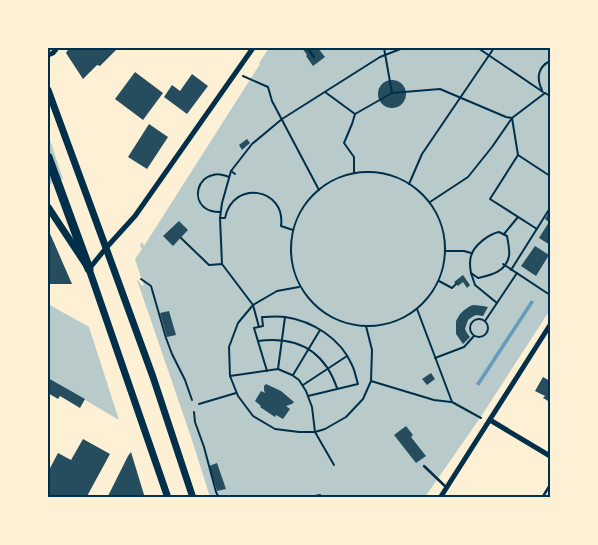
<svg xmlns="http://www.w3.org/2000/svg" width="598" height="545" font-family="Poppins,sans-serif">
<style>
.green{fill:#b9caca}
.water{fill:#669bbc}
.building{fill:#264d5e}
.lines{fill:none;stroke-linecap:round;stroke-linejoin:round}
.path{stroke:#003049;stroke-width:2}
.service{stroke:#003049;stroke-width:2.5}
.minor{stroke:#003049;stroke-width:5}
.tertiary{stroke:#003049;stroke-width:7}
.trunk{stroke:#003049;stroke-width:9}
.neatline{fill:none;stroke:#003049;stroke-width:2}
</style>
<rect width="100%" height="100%" fill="#fdf0d5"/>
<g class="green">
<path d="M269,48H550V310L480,418L425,497H210L191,437L137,280L139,281L141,285L144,286L135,259L142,249L140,245L142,242L144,246L260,64L259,63Z"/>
<path d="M48,134L63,179L48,185Z"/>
<path d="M48,304L89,327L119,420L48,378Z"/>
</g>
<path class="water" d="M531,300L534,302L479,386L476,384Z"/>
<g class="building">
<path d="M69,48H118L100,66L97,65L83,79L66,53Z"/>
<path d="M302,48H318L325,57L313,66L306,56L307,55Z"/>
<path d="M135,72L163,93L143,120L115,99Z"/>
<path d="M192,74L208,86L187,114L164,97L172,85L180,91Z"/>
<circle cx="392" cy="94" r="14"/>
<path d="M149,124L168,137L147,169L128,157Z"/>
<path d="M247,139L250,143L242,150L239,145Z"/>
<path d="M550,210V245L539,238L549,222L545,219Z"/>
<path d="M179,221L188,230L173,246L163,236Z"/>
<path d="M48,229L72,284H48Z"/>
<path d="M535,246L549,255L536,276L521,266Z"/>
<path d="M463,275L470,285L467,288L463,282L458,286L454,282Z"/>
<path d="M474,305L483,306L488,307L483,316L476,315L472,317L468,320L465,329L467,333L470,337L463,344L456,334V321L460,314L463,311L470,306Z"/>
<path d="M169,311L176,335L167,337L160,313Z"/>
<path d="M431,373L435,379L427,385L422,379Z"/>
<path d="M543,377L550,381V402L543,398L545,396L535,391Z"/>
<path d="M48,378L85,399L80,408L60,396L58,399L48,393Z"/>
<path d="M266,384L281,391L294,402L292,404L286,406L290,409L283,419L276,415L275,417L260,407L261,406L255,401L261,391L265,393L264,390V386Z"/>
<path d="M406,426L413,435L411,437L426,456L416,463L394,435Z"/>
<path d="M83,439L110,454L86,498H48V472L58,453L71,460Z"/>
<path d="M131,452L145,498H107L128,456Z"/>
<path d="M217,463L226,489L217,491L209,466Z"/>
</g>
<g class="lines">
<g class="path">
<path d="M478,48L543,92"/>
<path d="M243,76L268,87L272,101L319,190"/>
<path d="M542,90C536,78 538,67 550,61"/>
<path d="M325,92L355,114"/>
<path d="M392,93L440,89L506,117L512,118L518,155L490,199L537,229"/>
<path d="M545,93L550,96"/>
<path d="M518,155L550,176"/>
<path d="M231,171L235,174"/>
<circle cx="368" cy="249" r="77"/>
<path d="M354,173V157L344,143L352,124L355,114L392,93L384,48"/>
<path d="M409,184L422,154L494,48"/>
<path d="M430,202L468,177L492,147L512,118L545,93"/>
<path d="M220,212C215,212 209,211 205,208C192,198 198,178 213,175C218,173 224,175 229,177"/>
<path d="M220,218H225C233,179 286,188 281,226L293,230"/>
<path d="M499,232L507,236C508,242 510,250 509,256C506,272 491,275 478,278L471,273C470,267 469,262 471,256C474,245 489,234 499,232Z"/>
<path d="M504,234L518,217"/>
<path d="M181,238L209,265L222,264L253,305L259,327"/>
<path d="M445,251H464L471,253"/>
<path d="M222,264L220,218L222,203L231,171L252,144L282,119L380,57L403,48"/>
<path d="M503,264L550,295"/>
<path d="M511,270L550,208"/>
<path d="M471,273L475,285L497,303"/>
<path d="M141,279L151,286L166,338L172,354L185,380L192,400"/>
<path d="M439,281L452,288L456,284"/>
<path d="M299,287L277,291L253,305L238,323L229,347L230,376L238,396L253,416L275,429L299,432H315L325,429L346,417L363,399L371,381L372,350L366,326"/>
<path d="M417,309L452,402L481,418"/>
<circle cx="479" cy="328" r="9"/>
<path d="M485,321L517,273"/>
<path d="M258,341C297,336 324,350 337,388"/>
<path d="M435,358L464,347L474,336"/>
<path d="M278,369L285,317"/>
<path d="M267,371L254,328L263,326L262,317C269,317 278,316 285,317C313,321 341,339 352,365C355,371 356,378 358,384L308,396"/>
<path d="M293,375L320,330"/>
<path d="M230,376L278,369L292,375L299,380L306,391L312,407L315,432L334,465"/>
<path d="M371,381L434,400L451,402"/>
<path d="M303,385L347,356"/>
<path d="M199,404L236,393"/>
<path d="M194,412L195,422L204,447L216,492L219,498"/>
<path d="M305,498L320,495"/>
</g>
<g class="service">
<path d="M307,48L314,57"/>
<path d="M424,466L446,487"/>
<path d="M542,498L550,485"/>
</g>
<g class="minor">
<path d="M48,55L53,53L57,48"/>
<path d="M89,269L106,248L135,216L253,48"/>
<path d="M490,420L550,456"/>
<path d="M440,498L550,325"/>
</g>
<g class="tertiary">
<path d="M48,90L106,248L153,377L193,498"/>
<path d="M48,207L89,269L168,498"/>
</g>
<path class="trunk" d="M48,157L89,269"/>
</g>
<rect width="598" height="545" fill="none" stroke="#fdf0d5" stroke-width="98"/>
<rect x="49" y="49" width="500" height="447" class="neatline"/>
</svg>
